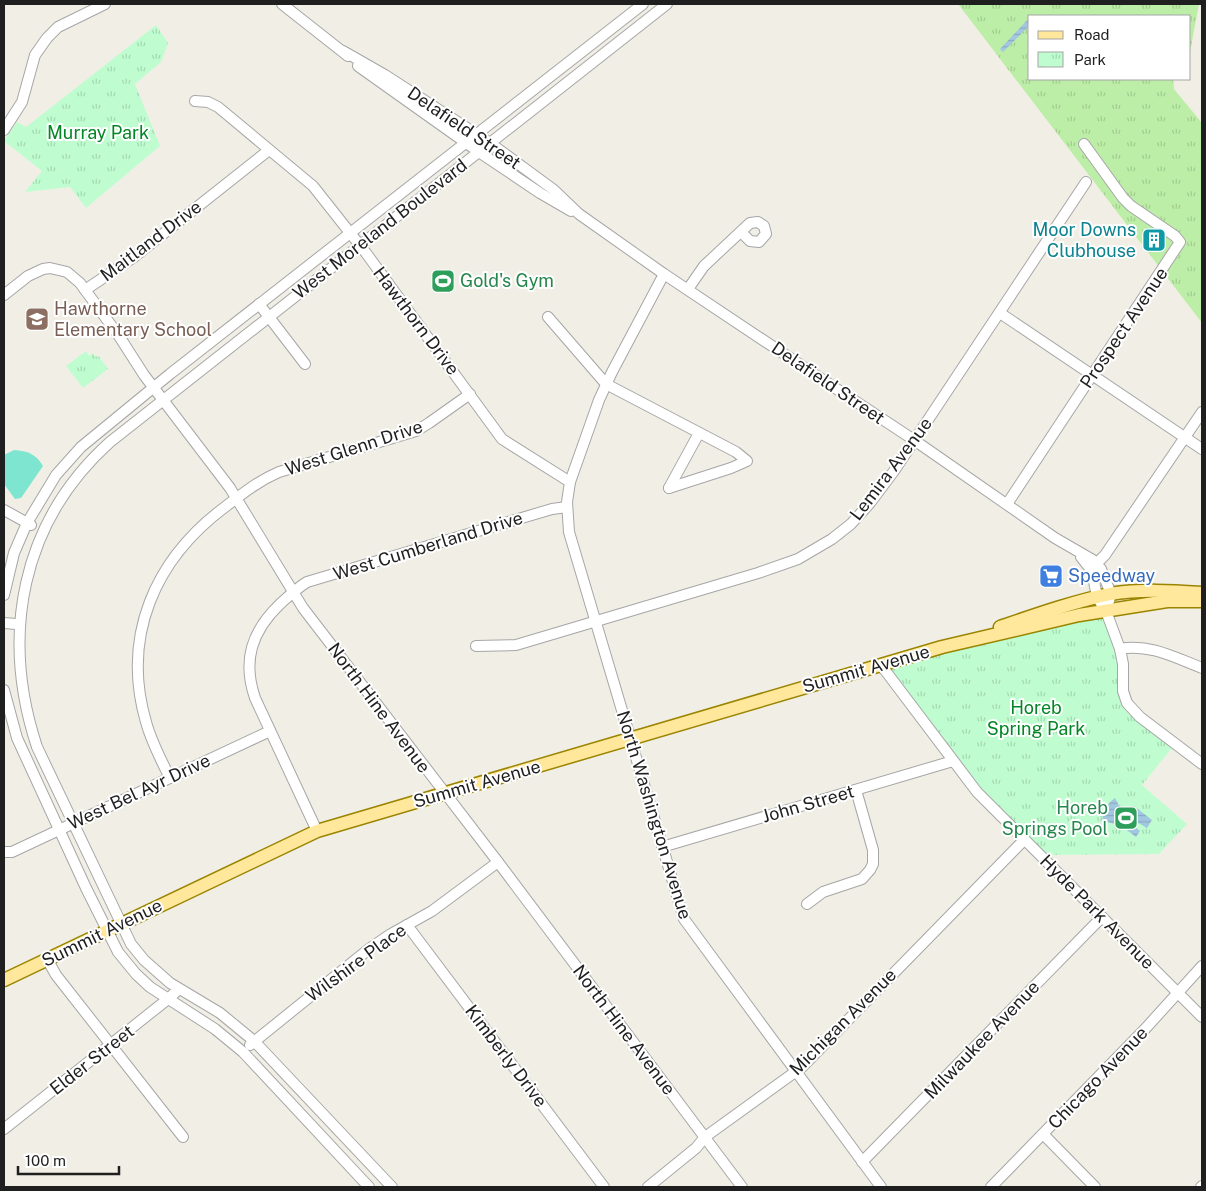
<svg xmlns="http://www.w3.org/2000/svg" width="1206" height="1191" font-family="'Public Sans',sans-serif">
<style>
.grass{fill:url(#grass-tufts)}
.park{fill:url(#park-tufts)}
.pitch{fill:#7de5d0}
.water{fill:url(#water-rules)}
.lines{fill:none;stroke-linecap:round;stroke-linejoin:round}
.minor-casing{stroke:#a6a6a6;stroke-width:12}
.major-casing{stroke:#9a8400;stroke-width:15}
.minor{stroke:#fff;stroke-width:10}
.major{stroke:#ffe79b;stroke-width:12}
.labels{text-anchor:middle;stroke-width:4;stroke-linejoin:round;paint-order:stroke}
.street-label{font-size:18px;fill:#1f1f1f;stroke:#fff}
.park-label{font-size:18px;fill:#048627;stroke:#fff}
.culture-label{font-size:18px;fill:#0d838f;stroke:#fff;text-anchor:end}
.leisure-label{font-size:18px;fill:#27864d;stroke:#fff;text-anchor:start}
.education-label{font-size:18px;fill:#785e54;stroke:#fff;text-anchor:start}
.shop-label{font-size:18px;fill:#366cbe;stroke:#fff;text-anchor:start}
</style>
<defs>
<pattern id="grass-tufts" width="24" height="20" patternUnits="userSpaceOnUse" patternTransform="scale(1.25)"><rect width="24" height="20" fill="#bdeea7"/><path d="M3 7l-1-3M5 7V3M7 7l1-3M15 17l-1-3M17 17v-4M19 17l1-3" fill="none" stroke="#a2cc8f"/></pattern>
<pattern id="park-tufts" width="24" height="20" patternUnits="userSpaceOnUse" patternTransform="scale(1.25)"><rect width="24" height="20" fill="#bffdd0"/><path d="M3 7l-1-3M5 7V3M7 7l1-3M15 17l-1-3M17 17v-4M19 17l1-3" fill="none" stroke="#a4d8b2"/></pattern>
<pattern id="water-rules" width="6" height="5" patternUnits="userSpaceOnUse" patternTransform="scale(1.25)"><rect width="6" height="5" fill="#a2c7e1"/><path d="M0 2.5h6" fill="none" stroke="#8baac1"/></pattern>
</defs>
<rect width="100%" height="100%" fill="#f1efe5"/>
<path class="grass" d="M958,4H1199L1190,52V16H1030V79H1173L1174,89L1202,123V323Z"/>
<g class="park">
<path d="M156,25L168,43L161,62L135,84L160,146L86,208L70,187L25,192L42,171L4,141L17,122L26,127Z"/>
<path d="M86,351L89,356L93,353L96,357L98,355L108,369L83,388L66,366Z"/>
<path d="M1101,614L1117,653V690L1126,711L1172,748L1142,785L1187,824L1159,854L1047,855L979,788L889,668L941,652Z"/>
</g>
<path class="pitch" d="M14,450C28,451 36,454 43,466L21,498L15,499L4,484V455Z"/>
<g class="water">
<path d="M1030,17V25L1003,52L1000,49Z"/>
<path d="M1115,798L1124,815H1126L1134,806L1152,820L1147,828L1135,821L1132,825L1140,831L1136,837L1120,825L1102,821C1104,809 1106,805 1115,798Z"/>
</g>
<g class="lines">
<g class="minor-casing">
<g id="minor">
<path d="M282,4L348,56"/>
<path d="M343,51L385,75L490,143L554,190L579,214L664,274L817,376L914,440L1055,538L1093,560L1101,569L1111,594L1106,611"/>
<path d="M358,66L479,152L540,193L571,211"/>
<path d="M195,101L208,102L218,107L313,186L366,253L502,439L570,482"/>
<path d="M4,130L22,102L35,55L47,38L58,27L105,4"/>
<path d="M664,274L612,372L599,400L570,482L567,502L569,532L684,919L881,1187"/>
<path d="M688,289L704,266L750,223L758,222L764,226L766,234L759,242L750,241L741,232"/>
<path d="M85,290L134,257L269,150"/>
<path d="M4,295L28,276L43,269L50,268L67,272L80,283L119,336L144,375L230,488L303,608L498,862L742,1187"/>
<path d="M259,304L305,364"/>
<path d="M1000,313L1202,449"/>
<path d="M548,317L606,384L736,452L747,461L731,468L669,488"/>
<path d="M669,488L699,433"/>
<path d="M1007,504L1180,242L1175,236L1131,206L1123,198L1084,144"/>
<path d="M4,510L31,525"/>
<path d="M1081,557L1092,571L1097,597L1106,611L1120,649L1123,664V691L1127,703L1140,717L1202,764"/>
<path d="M1097,563L1105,555L1202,412"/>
<path d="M4,595L14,553L27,523L56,475L81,447L170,374L643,4"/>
<path d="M4,623L16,624"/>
<path d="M476,646L516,645L758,573L798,559L832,539L851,524L870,503L894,471L1086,182"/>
<path d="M1120,649C1149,643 1176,658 1202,668"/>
<path d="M881,665L977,792L1202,1017"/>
<path d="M4,690L17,738L86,888L118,952L136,974L150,987L215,1029L243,1052L369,1187"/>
<path d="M170,778C161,760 151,741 146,722C121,636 155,559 225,507C242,494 258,481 279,472L416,431L429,423L470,394"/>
<path d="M317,831L255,698C242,660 252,631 280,604C289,596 297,588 307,582L552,509L567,507"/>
<path d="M662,847L953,761"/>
<path d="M4,852H12L270,731"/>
<path d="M807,904L823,892L862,879L870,870L873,864V850L856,790"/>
<path d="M407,925L604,1187"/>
<path d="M47,959L56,975L183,1137"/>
<path d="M250,1045L369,949L391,934L432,911L498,862"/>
<path d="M4,1129L168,999L179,989"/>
<path d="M1043,1134L1095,1187"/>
<path d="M862,1162L1102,917"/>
<path d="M392,1187L254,1041L220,1013L170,983L144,960L131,944L37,747C0,635 21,522 110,442L667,4"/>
<path d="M648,1187L696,1148L705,1137L802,1067L1024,840"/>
<path d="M991,1187L1145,1029L1202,966"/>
<path d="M1201,1187L1202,1186"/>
</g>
</g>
<g class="major-casing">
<g id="major">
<path d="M1000,627C1035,615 1075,601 1110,594C1141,589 1172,591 1202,593"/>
<path d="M4,980L317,831L942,647L1079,615L1167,601H1202"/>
</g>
</g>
<use href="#minor" class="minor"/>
<use href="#major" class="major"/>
</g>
<defs>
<g id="building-square" transform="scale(1.25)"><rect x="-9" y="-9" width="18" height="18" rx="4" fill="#0f9aa8" stroke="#fff"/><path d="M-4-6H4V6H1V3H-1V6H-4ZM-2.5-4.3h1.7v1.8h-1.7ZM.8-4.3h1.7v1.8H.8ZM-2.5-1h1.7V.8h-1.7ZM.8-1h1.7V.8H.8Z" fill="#fff"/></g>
<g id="stadium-square" transform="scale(1.25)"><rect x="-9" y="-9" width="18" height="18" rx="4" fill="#2e9e5b" stroke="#fff"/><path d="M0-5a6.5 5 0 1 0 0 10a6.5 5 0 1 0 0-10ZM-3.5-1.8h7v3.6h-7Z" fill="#fff"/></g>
<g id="school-square" transform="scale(1.25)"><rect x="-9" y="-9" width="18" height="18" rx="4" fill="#8d6e63" stroke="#fff"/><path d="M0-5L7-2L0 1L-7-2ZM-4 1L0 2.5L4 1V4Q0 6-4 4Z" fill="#fff"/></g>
<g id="supermarket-square" transform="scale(1.25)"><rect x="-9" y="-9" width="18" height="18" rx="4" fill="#3f7fe0" stroke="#fff"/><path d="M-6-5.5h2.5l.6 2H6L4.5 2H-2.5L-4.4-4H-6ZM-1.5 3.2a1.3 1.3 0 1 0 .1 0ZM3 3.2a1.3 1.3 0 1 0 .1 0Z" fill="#fff"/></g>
</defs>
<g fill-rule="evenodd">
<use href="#building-square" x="1154" y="240"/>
<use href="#stadium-square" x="443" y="281"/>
<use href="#school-square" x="37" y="319"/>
<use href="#supermarket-square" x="1051" y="576"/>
<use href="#stadium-square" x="1126" y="818"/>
</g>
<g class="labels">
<g class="street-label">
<text transform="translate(464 128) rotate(34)" y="6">Delafield Street</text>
<text transform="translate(380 229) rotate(-38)" y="6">West Moreland Boulevard</text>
<text transform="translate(151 241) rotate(-37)" y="6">Maitland Drive</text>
<text transform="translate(416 321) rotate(53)" y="6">Hawthorn Drive</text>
<text transform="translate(1124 328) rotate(-56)" y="6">Prospect Avenue</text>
<text transform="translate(828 383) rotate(34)" y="6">Delafield Street</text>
<text transform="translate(354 448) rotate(-18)" y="6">West Glenn Drive</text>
<text transform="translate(891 469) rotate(-53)" y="6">Lemira Avenue</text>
<text transform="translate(428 546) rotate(-17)" y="6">West Cumberland Drive</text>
<text transform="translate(866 669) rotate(-16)" y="6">Summit Avenue</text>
<text transform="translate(379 708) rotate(53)" y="6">North Hine Avenue</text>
<text transform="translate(477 784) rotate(-16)" y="6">Summit Avenue</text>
<text transform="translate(139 792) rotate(-25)" y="6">West Bel Ayr Drive</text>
<text transform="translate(808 804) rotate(-16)" y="6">John Street</text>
<text transform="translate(654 815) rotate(73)" y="6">North Washington Avenue</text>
<text transform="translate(1097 912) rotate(45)" y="6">Hyde Park Avenue</text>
<text transform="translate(102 933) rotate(-26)" y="6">Summit Avenue</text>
<text transform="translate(356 963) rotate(-36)" y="6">Wilshire Place</text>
<text transform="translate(843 1022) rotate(-45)" y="6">Michigan Avenue</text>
<text transform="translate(624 1030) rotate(53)" y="6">North Hine Avenue</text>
<text transform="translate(982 1040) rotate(-46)" y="6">Milwaukee Avenue</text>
<text transform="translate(506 1056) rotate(53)" y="6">Kimberly Drive</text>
<text transform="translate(92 1060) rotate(-38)" y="6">Elder Street</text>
<text transform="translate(1098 1078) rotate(-46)" y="6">Chicago Avenue</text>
</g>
<g class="park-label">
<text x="98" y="139">Murray Park</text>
<text x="1036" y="714">Horeb<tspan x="1036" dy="21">Spring Park</tspan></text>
</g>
<g class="culture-label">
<text x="1136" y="236">Moor Downs<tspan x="1136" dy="21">Clubhouse</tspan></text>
</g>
<g class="leisure-label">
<text x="460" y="287">Gold's Gym</text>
<text x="1108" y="814" text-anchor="end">Horeb<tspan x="1108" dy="21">Springs Pool</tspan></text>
</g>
<g class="education-label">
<text x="54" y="315">Hawthorne<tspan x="54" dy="21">Elementary School</tspan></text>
</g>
<g class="shop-label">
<text x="1068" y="582">Speedway</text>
</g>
</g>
<rect width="1206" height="1191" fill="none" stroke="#1f1f1f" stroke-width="10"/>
<rect x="1028" y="15" width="162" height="65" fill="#ffffff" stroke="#a5a5a5"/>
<rect x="1038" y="31" width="25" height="8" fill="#ffe79b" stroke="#a5a5a5"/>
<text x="1074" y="40" font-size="15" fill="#1f1f1f">Road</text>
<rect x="1038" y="52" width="25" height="15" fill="url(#park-tufts)" stroke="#a5a5a5"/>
<text x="1074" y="65" font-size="15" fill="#1f1f1f">Park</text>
<path d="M18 1166v8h101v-8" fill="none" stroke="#1f1f1f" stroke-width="2.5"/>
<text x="25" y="1166" font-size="15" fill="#1f1f1f" stroke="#ffffff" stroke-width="4" paint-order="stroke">100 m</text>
</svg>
